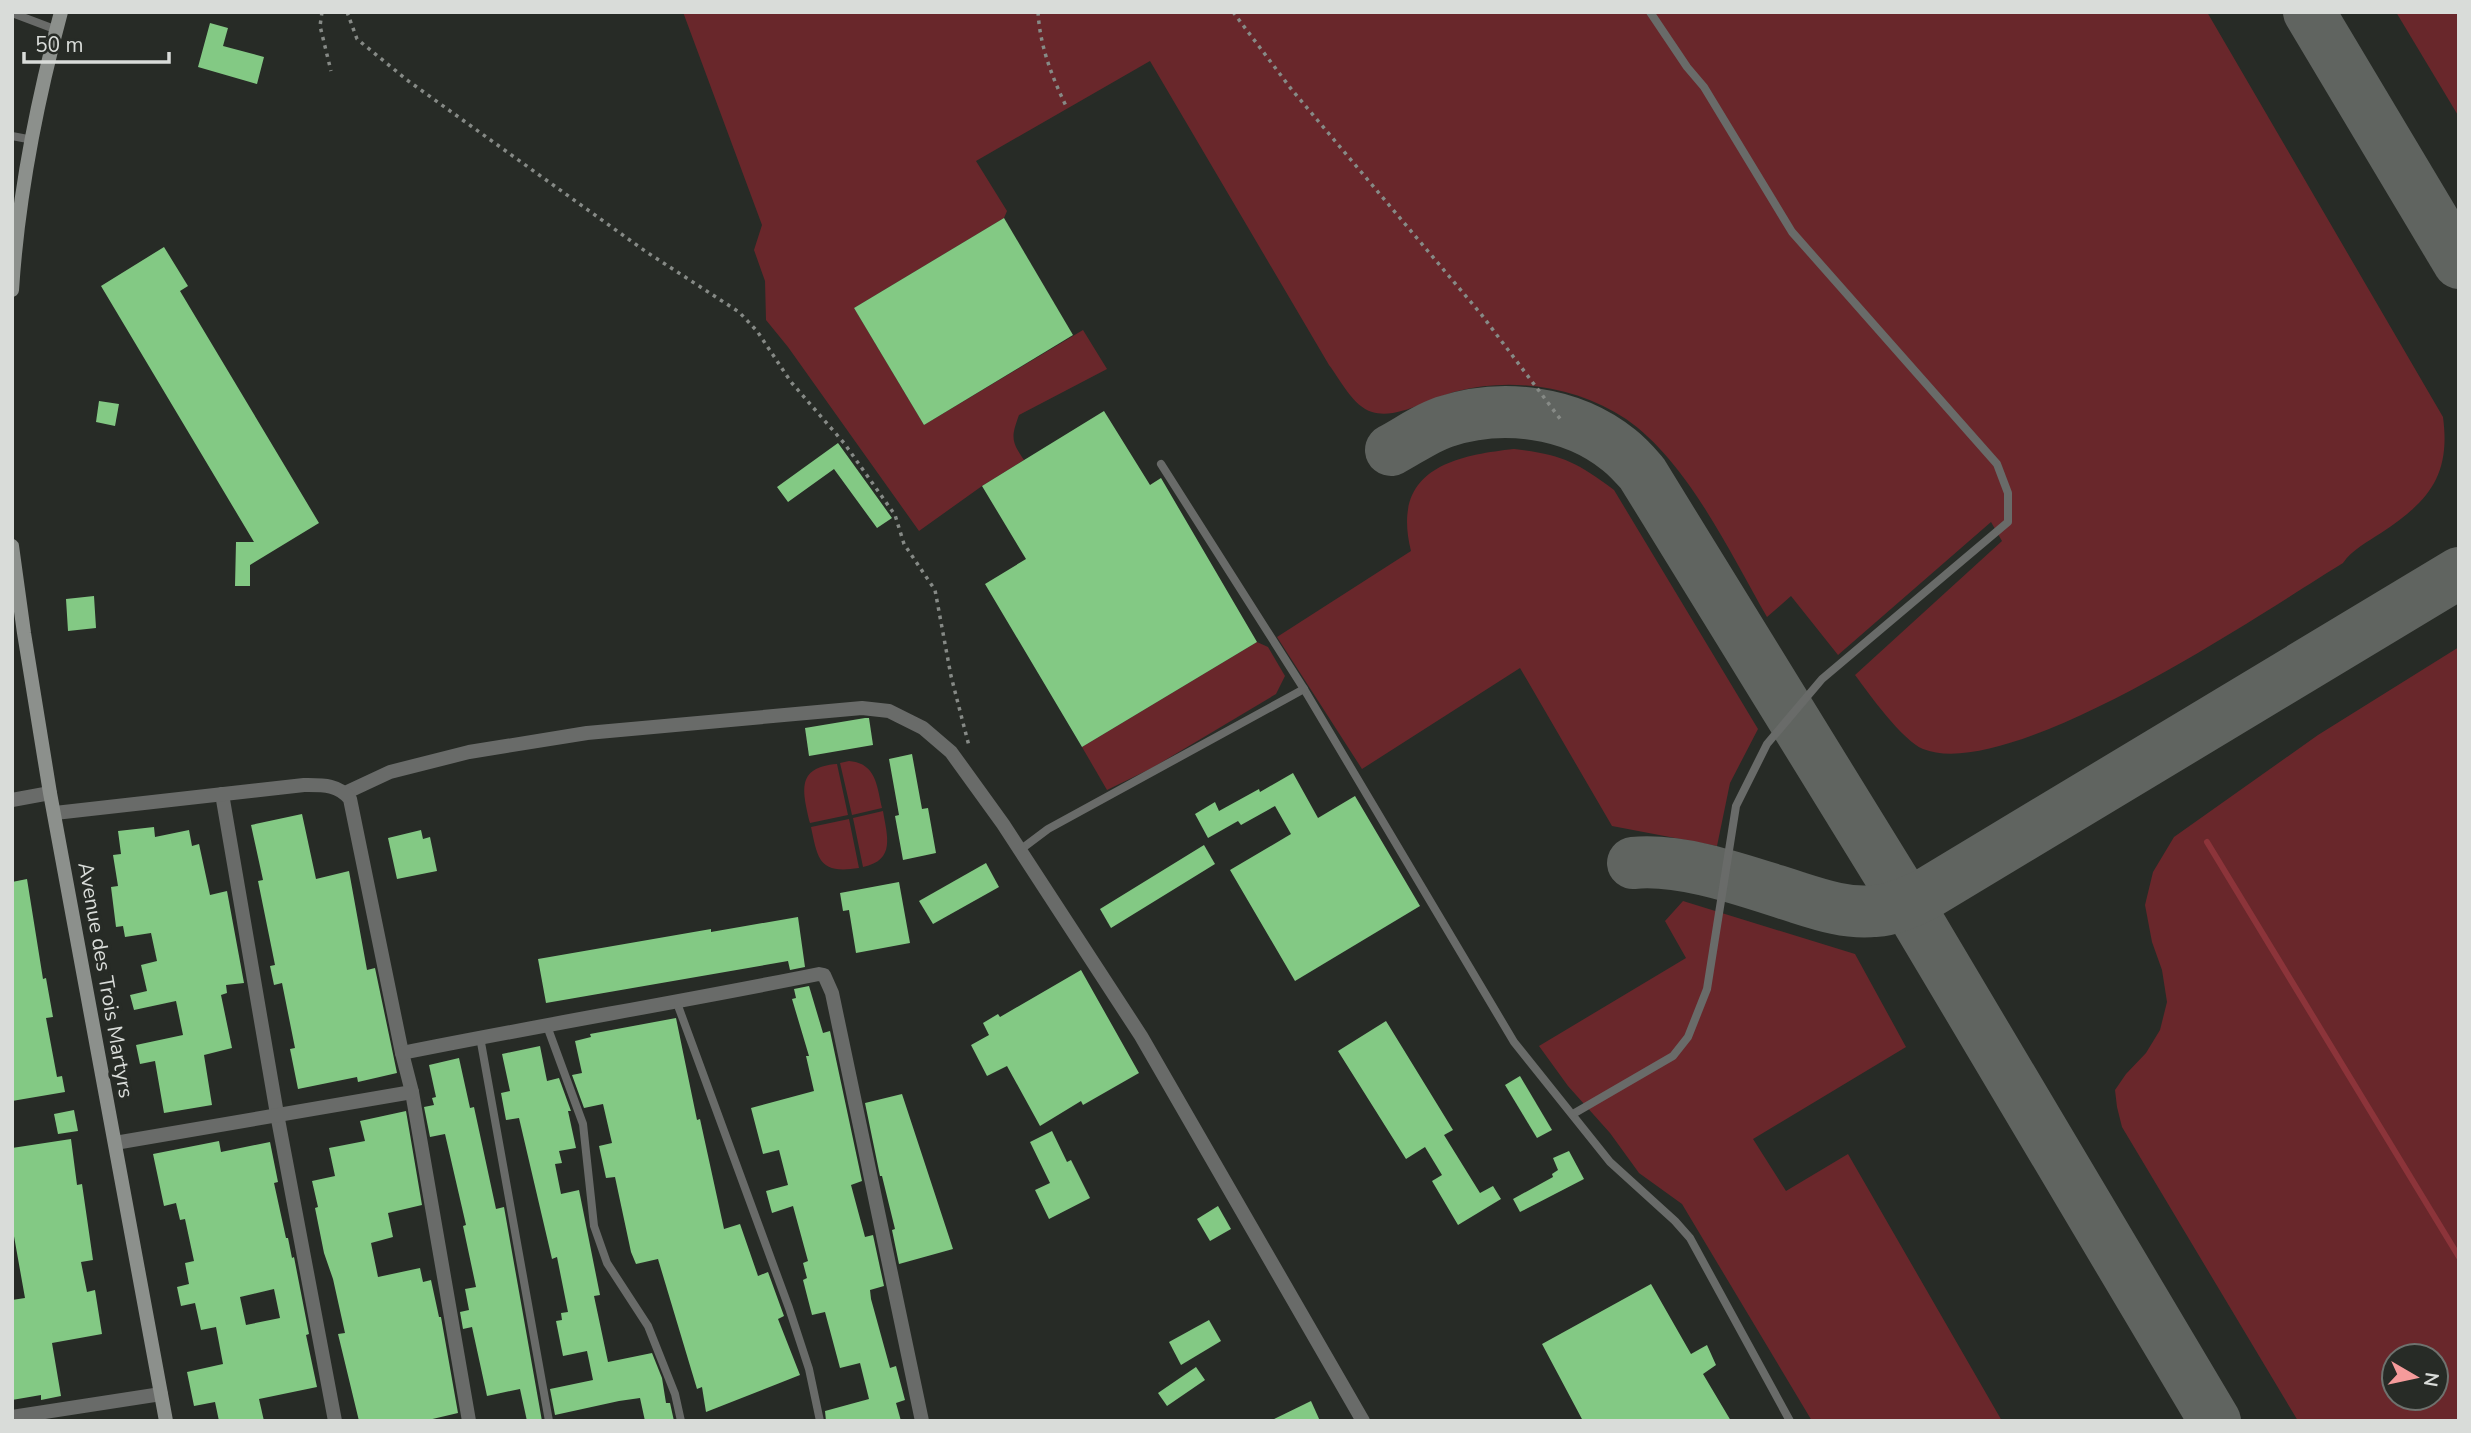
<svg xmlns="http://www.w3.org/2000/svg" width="2471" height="1433" font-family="'Nunito Sans',sans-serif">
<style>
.green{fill:#69272b;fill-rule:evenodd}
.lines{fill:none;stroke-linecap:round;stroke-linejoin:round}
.stream{stroke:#8c343a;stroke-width:6}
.taxiway{stroke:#606460;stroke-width:52}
.building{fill:#83c984;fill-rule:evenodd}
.path{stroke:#868a86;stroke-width:3.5;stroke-dasharray:3.5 5;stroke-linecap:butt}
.service{stroke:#696b69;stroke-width:8}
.minor{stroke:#696b69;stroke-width:14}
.secondary{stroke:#8c908c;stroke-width:14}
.labels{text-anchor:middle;stroke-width:7;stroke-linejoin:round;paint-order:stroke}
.street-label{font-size:21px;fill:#d9dcd9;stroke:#272b26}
</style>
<rect width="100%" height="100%" fill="#272b26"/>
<g class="green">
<path d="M683,12H2207L2443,417C2451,476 2428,502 2381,533C2367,542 2352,550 2343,563C2263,612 2011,784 1923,749C1902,740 1869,694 1855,675L2002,541L1991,522L1838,655L1791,596L1767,617C1730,553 1688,462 1626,419C1578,387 1513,377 1458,391C1432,397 1398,420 1372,412C1353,406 1341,381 1329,365L1150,61L976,161L1007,211L1004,218L854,308L924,425L1083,330L1107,369L1019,415C1011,437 1011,441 1024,460L982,486L919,531L788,347L766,320L765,281L754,250L762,225Z"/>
<path d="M2396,12H2459V117Z"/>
<path d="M1514,449C1562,455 1575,461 1614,490L1758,729L1730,783L1717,846L1612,826L1520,668L1362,769L1277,637L1411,551C1391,471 1450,456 1514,449Z"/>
<path d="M1257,642L1268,647L1285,676L1276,694L1152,768L1107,790L1082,747Z"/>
<path d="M2459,647V1421H2298L2122,1127L2117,1107L2115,1090L2126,1074L2146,1053L2160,1030L2167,1002L2162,970L2152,942L2145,905L2153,872L2174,837L2318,735ZM2394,1356H2436V1398H2394Z"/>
<path d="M849,761C876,763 877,786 882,808L852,815L840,763Z"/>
<path d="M837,764L848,815L810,823C803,792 795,767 837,764Z"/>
<path d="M883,811C887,836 896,860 863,867L853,818Z"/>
<path d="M849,819L859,868C820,874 818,861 811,827Z"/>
<path d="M1683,901L1855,954L1906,1047L1753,1139L1786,1191L1848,1154L2002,1421H1812L1682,1204L1639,1173L1610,1133L1568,1086L1539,1046L1686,958L1665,921Z"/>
</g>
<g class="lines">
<path class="stream" d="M2207,842L2459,1257"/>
<g class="taxiway">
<path d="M2309,12L2459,263"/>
<path d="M1391,450C1408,441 1426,428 1444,422C1501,403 1571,411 1619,450C1628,457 1635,465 1642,473L1907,903L2215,1421"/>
<path d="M1633,863C1684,858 1748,882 1796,897C1821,905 1848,914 1875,911C1893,910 1910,902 1926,894L2459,573"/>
</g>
</g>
<g class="building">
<path d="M210,23L228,28L223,46L264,57L257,84L198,67Z"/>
<path d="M1004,218L1073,335L924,425L854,308Z"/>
<path d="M164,247L188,286L180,291L319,523L250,565V586H235L236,542H254L101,286Z"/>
<path d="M99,401L119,404L115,426L96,422Z"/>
<path d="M1104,411L1150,485L1161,478L1257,642L1082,747L985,584L1026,559L982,486Z"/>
<path d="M838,443L892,518L877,528L834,469L788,502L777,487Z"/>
<path d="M94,596L96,628L68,631L66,599Z"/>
<path d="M865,718H869L873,745L809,756L805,728Z"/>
<path d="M912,754L922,809L928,808L936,853L903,860L895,816L899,815L889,759Z"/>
<path d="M1293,773L1318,818L1355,796L1420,906L1295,981L1230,870L1291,834L1275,806L1241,825L1238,821L1208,838L1195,814L1215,802L1219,811L1259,789L1260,792Z"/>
<path d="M302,814L316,879L349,871L367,970L375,968L397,1073L358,1082L357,1077L298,1089L290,1049L295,1048L282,983L274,985L270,966L275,965L258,881L263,880L251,825Z"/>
<path d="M154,827L155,837L189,830L192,846L199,844L210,895L227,891L244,983L226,985L227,993L221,995L232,1048L204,1055L212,1105L164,1113L155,1061L140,1064L136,1045L183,1035L176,1001L134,1010L130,995L147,991L141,965L157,961L151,933L125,937L123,926L116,927L111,887L118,886L113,855L121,854L118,831Z"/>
<path d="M421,830L423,839L430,837L437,871L397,879L388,838Z"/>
<path d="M1204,845L1215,864L1111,928L1100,909Z"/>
<path d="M986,863L999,887L933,924L919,901Z"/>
<path d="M27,879L43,979L46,978L53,1017L46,1018L57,1077L62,1076L65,1092L12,1101V882Z"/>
<path d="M899,882L910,943L856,953L849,910L843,911L840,893Z"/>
<path d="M798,917L805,967L790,970L788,961L546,1003L538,959L711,929V932Z"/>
<path d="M1081,970L1139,1073L1083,1105L1081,1101L1040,1126L1007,1066L987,1076L971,1045L989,1035L983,1023L998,1014L1000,1017Z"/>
<path d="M809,986L823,1033L830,1031L862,1181L851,1185L865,1237L873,1235L884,1286L870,1290L871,1299L890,1368L896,1366L905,1400L896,1403L901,1421H826L825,1411L869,1399L860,1363L840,1368L825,1312L812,1315L803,1280L807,1278L803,1263L808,1261L793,1206L772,1213L766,1191L788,1185L779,1150L763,1154L751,1108L814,1091L806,1056H809L792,999L796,998L794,989Z"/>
<path d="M676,1018L697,1120L700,1119L724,1229L740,1224L758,1276L768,1272L784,1316L778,1319L800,1375L706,1412L702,1387L697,1389L658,1259L636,1264L631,1252L615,1177L606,1178L599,1146L612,1143L603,1104L584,1108L572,1075L582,1073L575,1041L591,1037L590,1034Z"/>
<path d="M1386,1021L1453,1130L1444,1135L1480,1193L1493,1186L1501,1199L1458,1225L1432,1181L1442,1175L1425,1147L1406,1159L1338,1051Z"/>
<path d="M540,1046L547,1081L559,1078L571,1111H568L576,1148L559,1151L562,1163L555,1164L561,1194L579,1190L600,1295L594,1296L608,1362L652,1353L662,1378L666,1403H670L674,1421H645L640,1398L619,1401L555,1415L550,1389L593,1380L587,1351L563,1356L556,1321L562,1320L561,1313L568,1312L557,1257L552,1259L519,1118L506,1120L501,1093L510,1091L502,1054Z"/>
<path d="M459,1058L470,1108L474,1107L496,1209L504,1207L542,1421H527L520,1389L487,1396L472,1327L463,1329L460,1312L469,1310L465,1289L476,1287L463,1226L466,1225L445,1134L430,1137L424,1107L434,1105L432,1098L436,1097L429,1065Z"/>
<path d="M1520,1076L1552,1130L1537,1138L1505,1085Z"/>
<path d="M902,1094L953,1249L899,1264L892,1230L895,1229L882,1176H880L865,1103Z"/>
<path d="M74,1110L78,1131L58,1134L54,1114Z"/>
<path d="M406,1111L422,1205L388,1213L393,1237L371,1243L378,1277L420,1268L423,1282L431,1280L439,1317H441L458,1413L424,1421H359L338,1334L345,1333L333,1279L324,1253L315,1208L318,1207L312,1181L335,1176L329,1148L365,1141L360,1121Z"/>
<path d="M1052,1131L1067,1162L1071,1160L1090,1198L1049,1219L1035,1190L1050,1183L1030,1142Z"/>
<path d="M71,1139L77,1185L82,1184L93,1260L81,1262L87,1292L95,1290L102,1334L52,1343L61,1396L41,1400V1395L12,1400V1300L25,1298L12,1225V1148Z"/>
<path d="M219,1141L221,1152L270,1142L278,1182L274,1183L286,1238H288L292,1258L294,1257L309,1334L306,1335L317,1387L259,1399L264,1421H219L215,1402L194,1406L187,1372L223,1364L216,1327L201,1330L195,1303L181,1306L177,1287L189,1284L185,1263L194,1261L185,1219L180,1220L176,1203L164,1206L153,1154ZM274,1289L280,1318L246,1325L240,1297Z"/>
<path d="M1569,1151L1584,1179L1520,1212L1513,1199L1553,1177L1552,1174L1558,1170L1553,1158Z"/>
<path d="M1218,1206L1231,1229L1210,1241L1197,1219Z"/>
<path d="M1651,1284L1691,1354L1707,1345L1716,1365L1703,1374L1731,1421H1583L1542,1344Z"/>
<path d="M1209,1320L1221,1341L1181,1365L1169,1342Z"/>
<path d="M1196,1367L1205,1380L1167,1406L1158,1393Z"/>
<path d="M1311,1401L1320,1421H1270Z"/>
</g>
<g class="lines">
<g class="path">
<path d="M322,12L320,26L331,71"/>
<path d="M347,12L357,39L407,80L645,251L739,312L757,331L791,382L844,443L895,515L904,544L935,590L951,676L969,746"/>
<path d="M1038,12C1040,47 1052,77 1067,108"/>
<path d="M1233,12L1292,90L1481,314L1561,420"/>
</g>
<g class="service">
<path d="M12,13L57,30"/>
<path d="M12,136L33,140"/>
<path d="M1161,464L1304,689L1514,1042L1610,1162L1675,1221L1690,1238L1790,1421"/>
<path d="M1020,850L1048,829L1304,689"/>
<path d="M677,1003L789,1308L809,1369L820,1421"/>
<path d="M547,1026L583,1124L594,1226L607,1263L648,1326L675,1394L681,1421"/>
<path d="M480,1037L549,1421"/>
<path d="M1573,1114L1673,1056L1688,1037L1707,989L1736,806L1767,744L1822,679L2008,522V493L1997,464L1792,232L1704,87L1687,67L1650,12"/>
</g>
<g class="minor">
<path d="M345,793L390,772L469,752L587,733L862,708L889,711L923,728L951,752L1003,824L1141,1036L1363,1421"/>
<path d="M222,794L277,1114L335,1421"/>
<path d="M12,800L50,793"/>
<path d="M55,813L304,785C322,785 338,784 350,799L402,1053L412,1092L469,1421"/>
<path d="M402,1053C541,1025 680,1002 819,974L824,975L832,993L922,1421"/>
<path d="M115,1143L412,1092"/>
<path d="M12,1417L161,1394"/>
</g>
<g class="secondary">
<path d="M12,290C18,198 37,101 61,12"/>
<path d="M12,546L24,633L50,793L166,1421"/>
</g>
</g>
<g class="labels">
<g class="street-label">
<text transform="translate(106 980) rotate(80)" y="7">Avenue des Trois Martyrs</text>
</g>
</g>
<rect width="2471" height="1433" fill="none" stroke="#d9dcd9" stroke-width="28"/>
<g transform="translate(2415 1377) rotate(99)"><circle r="33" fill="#272b26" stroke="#6e726e" stroke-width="2"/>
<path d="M0-5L12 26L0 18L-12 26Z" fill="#f59b9b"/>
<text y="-10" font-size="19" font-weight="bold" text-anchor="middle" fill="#d9dcd9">N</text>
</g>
<path d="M24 52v10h145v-10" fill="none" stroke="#d9dcd9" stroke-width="3.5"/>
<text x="35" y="52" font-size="21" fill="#d9dcd9" stroke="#272b26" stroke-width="5" paint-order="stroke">50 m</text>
</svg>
